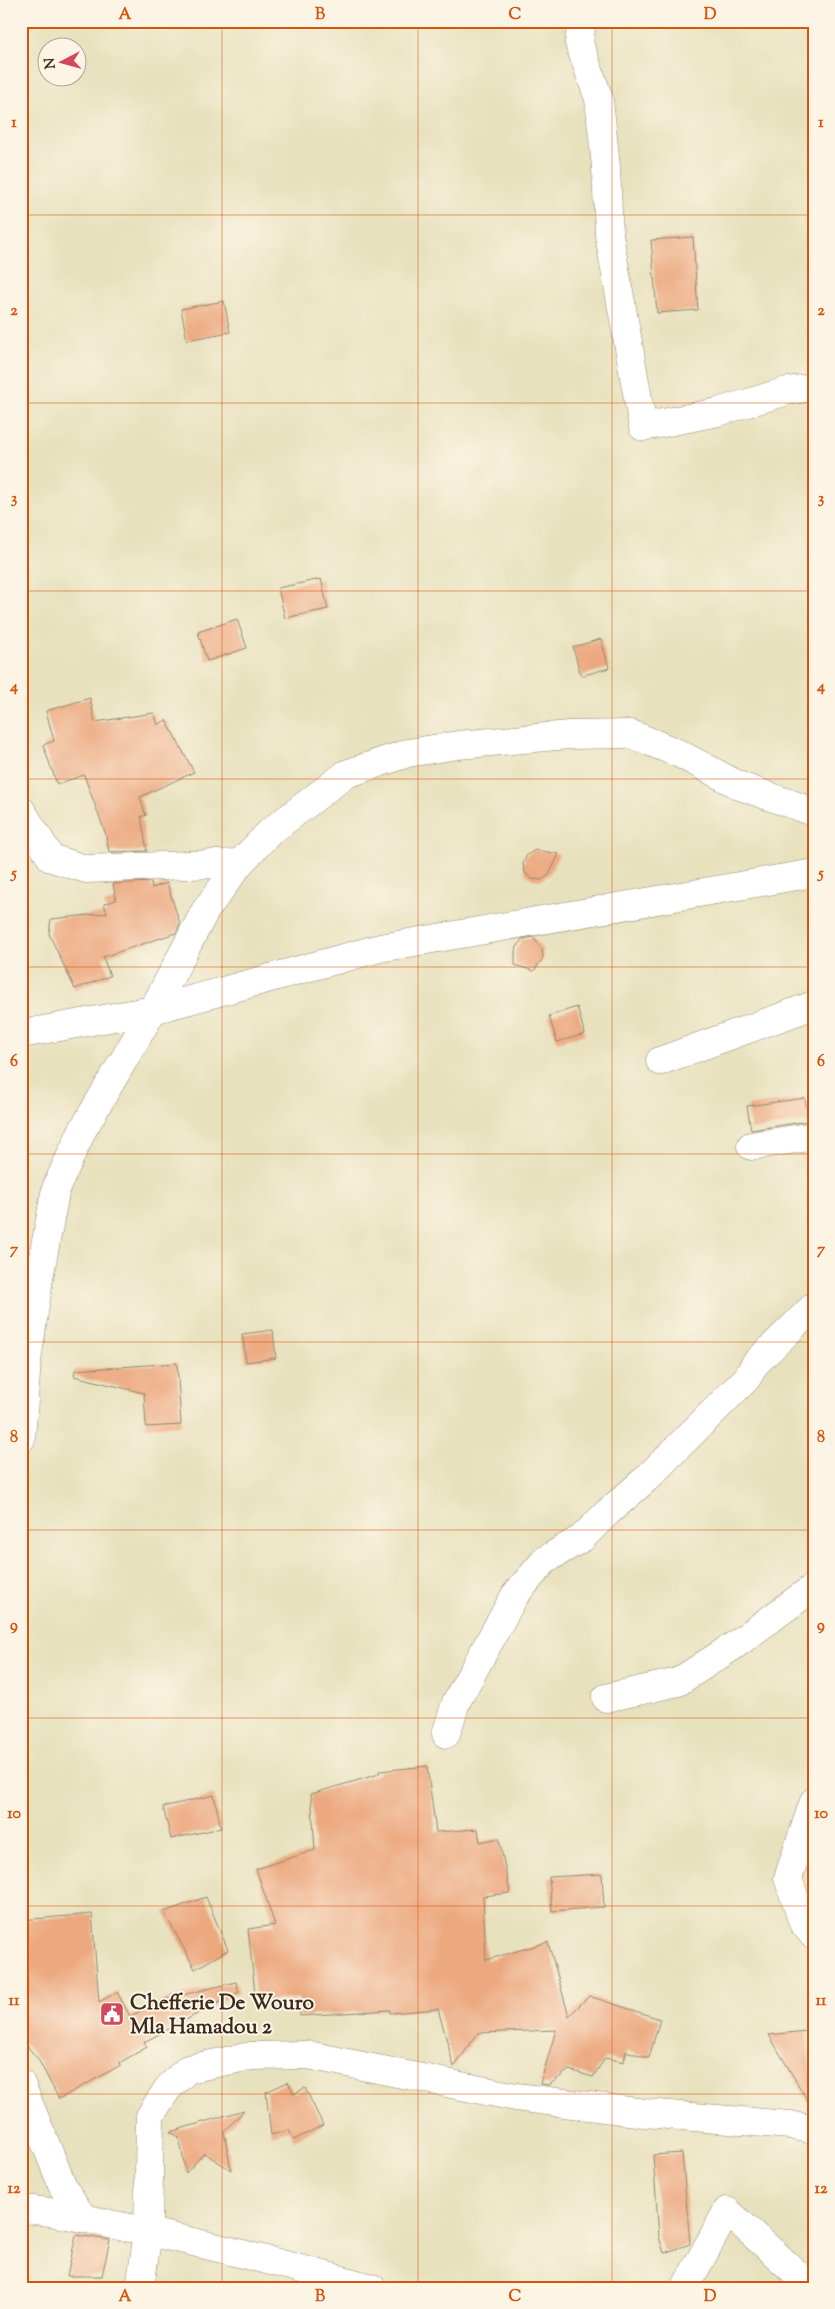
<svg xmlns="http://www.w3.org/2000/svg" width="835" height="2309" font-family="'Sorts Mill Goudy',serif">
<rect width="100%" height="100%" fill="#fcf5e5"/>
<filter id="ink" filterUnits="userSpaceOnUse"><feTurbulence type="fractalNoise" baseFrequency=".02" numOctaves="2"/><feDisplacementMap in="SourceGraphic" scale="10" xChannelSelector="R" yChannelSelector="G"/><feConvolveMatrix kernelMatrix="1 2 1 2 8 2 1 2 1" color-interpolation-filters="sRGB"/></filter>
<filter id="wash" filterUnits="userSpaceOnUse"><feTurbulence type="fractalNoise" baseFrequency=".0096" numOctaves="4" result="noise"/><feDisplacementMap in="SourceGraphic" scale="20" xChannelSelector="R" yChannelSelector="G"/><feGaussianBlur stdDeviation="1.12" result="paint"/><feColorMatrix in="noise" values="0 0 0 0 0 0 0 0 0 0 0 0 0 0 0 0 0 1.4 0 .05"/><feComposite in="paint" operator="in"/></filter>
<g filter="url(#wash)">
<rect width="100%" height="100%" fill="#e8e1be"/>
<g id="blocks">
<g fill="#eca980">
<polygon points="693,237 698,310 657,313 651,240"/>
<polygon points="224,301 230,332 187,340 181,309"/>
<polygon points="321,579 328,609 285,618 278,588"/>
<polygon points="237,619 247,648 207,661 198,632"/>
<polygon points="601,639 609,668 581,676 573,647"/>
<polygon points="90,698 95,722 154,713 158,725 166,720 194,772 140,797 146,816 141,816 147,851 109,852 106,835 84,775 57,784 43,745 54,741 46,711"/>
<polygon points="535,850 559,854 549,875 541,880 532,879 525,873 523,864 527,855"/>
<polygon points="151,882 152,888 167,883 180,924 176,933 103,957 110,976 75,989 49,934 51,919 107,913 104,904 116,900 113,884"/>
<polygon points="533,937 542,949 543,958 534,971 515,965 515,951 522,939"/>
<polygon points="577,1007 585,1034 557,1042 549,1016"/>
<polygon points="805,1098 808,1121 751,1130 747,1106"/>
<polygon points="273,1330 276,1358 246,1362 242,1334"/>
<polygon points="177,1363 181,1425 146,1427 144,1393 74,1376 75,1370"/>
<polygon points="427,1766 436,1832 478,1829 480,1842 499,1838 510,1893 483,1896 486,1960 548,1942 569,2016 589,1996 660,2019 649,2058 626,2051 624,2062 605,2058 593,2077 569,2070 549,2085 540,2084 556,2030 478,2033 454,2067 438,2009 390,2013 390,2010 300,2016 299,1998 256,2002 248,1929 275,1925 256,1869 315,1850 311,1794 379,1774 379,1771"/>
<polygon points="214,1795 221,1828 171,1839 163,1807"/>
<polygon points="602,1874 604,1907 552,1911 549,1877"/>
<polygon points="206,1897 228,1950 195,1969 164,1912"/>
<polygon points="92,1914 99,2002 117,1992 130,2016 166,1999 236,1982 239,1992 144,2042 147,2047 119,2063 121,2065 59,2099 38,2059 21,2039 21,1920"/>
<polygon points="806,2031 814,2102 814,2112 769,2035"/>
<polygon points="288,2082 294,2094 305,2088 323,2125 294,2140 289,2130 271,2135 266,2092"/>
<polygon points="244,2110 224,2132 231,2170 204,2153 186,2173 179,2137 170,2132"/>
<polygon points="682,2153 690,2244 664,2253 659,2237 653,2155"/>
<polygon points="76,2235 110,2240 102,2276 67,2276"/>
</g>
</g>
</g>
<g filter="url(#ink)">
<use href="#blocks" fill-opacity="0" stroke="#92866e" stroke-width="1"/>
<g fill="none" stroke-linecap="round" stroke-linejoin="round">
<defs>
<g id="minor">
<polyline points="582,21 579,43 599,99 606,167 609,235 643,427 718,412 787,391 814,387"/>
<polyline points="21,810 51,858 86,869 240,863"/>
<polyline points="21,1034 153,1010 380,948 814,873"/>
<polyline points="660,1061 814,1005"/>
<polyline points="751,1146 814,1136"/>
<polyline points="21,1439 27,1361 39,1278 56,1188 82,1131 153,1010 205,911 240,863 270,832 346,774 408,753 458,745 569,735 631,734 680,754 740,786 814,812"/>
<polyline points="606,1698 678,1682 735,1645 814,1587"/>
<polyline points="446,1734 456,1702 515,1595 545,1560 582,1538 608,1512 646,1479 747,1378 755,1364 814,1306"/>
<polyline points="814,1801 788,1878 803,1923 814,1936"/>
<polyline points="21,2084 64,2189 83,2218"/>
<path d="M21,2209C58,2211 94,2221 130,2228C211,2245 292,2266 372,2288"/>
<polyline points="140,2288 148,2232 150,2116 168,2088 188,2069 251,2056 308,2055 516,2097 645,2113 790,2125 814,2130"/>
<polyline points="685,2288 727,2211 813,2288"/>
</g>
</defs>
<use href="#minor" stroke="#92866e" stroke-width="29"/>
<use href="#minor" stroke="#fff" stroke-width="28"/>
</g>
</g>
<path fill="none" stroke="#d7540e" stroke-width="1" stroke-opacity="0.55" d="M222,21V2288M418,21V2288M612,21V2288M21,215H814M21,403H814M21,591H814M21,779H814M21,967H814M21,1154H814M21,1342H814M21,1530H814M21,1718H814M21,1906H814M21,2094H814"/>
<defs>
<symbol id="civic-square" viewBox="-11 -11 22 22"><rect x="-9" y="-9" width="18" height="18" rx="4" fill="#d1495b" stroke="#fcf5e5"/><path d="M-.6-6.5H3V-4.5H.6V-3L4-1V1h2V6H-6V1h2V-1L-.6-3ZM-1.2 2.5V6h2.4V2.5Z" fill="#fff"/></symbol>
</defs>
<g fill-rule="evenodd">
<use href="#civic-square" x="98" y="2000" width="28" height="28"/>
</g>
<g text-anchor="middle" stroke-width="4" stroke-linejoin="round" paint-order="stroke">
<g font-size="21" font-weight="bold" fill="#3b2a1e" stroke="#fcf5e5" text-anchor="start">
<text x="130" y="2009">Chefferie De Wouro<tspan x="130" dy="24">Mla Hamadou 2</tspan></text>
</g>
</g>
<rect width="835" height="2309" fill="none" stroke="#fcf5e5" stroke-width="55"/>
<g transform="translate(62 62) rotate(264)"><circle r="24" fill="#fcf5e5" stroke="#afa495"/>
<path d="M0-4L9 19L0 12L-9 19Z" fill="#d1495b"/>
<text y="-8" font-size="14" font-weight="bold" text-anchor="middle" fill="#3b2a1e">N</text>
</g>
<rect x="28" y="28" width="780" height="2254" fill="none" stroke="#d7540e" stroke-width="2"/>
<g font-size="16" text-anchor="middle" font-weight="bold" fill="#d7540e">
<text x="125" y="19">A</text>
<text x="320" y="19">B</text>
<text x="515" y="19">C</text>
<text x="710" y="19">D</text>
<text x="14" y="127">1</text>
<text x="821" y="127">1</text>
<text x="14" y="315">2</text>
<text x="821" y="315">2</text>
<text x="14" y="503">3</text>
<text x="821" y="503">3</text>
<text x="14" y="691">4</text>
<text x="821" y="691">4</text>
<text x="14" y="878">5</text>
<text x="821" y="878">5</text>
<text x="14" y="1066">6</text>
<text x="821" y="1066">6</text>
<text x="14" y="1254">7</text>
<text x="821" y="1254">7</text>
<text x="14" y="1442">8</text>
<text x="821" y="1442">8</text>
<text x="14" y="1630">9</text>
<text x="821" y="1630">9</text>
<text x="14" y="1818">10</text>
<text x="821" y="1818">10</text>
<text x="14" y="2005">11</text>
<text x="821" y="2005">11</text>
<text x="14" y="2193">12</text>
<text x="821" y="2193">12</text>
<text x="125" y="2301">A</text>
<text x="320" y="2301">B</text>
<text x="515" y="2301">C</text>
<text x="710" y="2301">D</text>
</g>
</svg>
